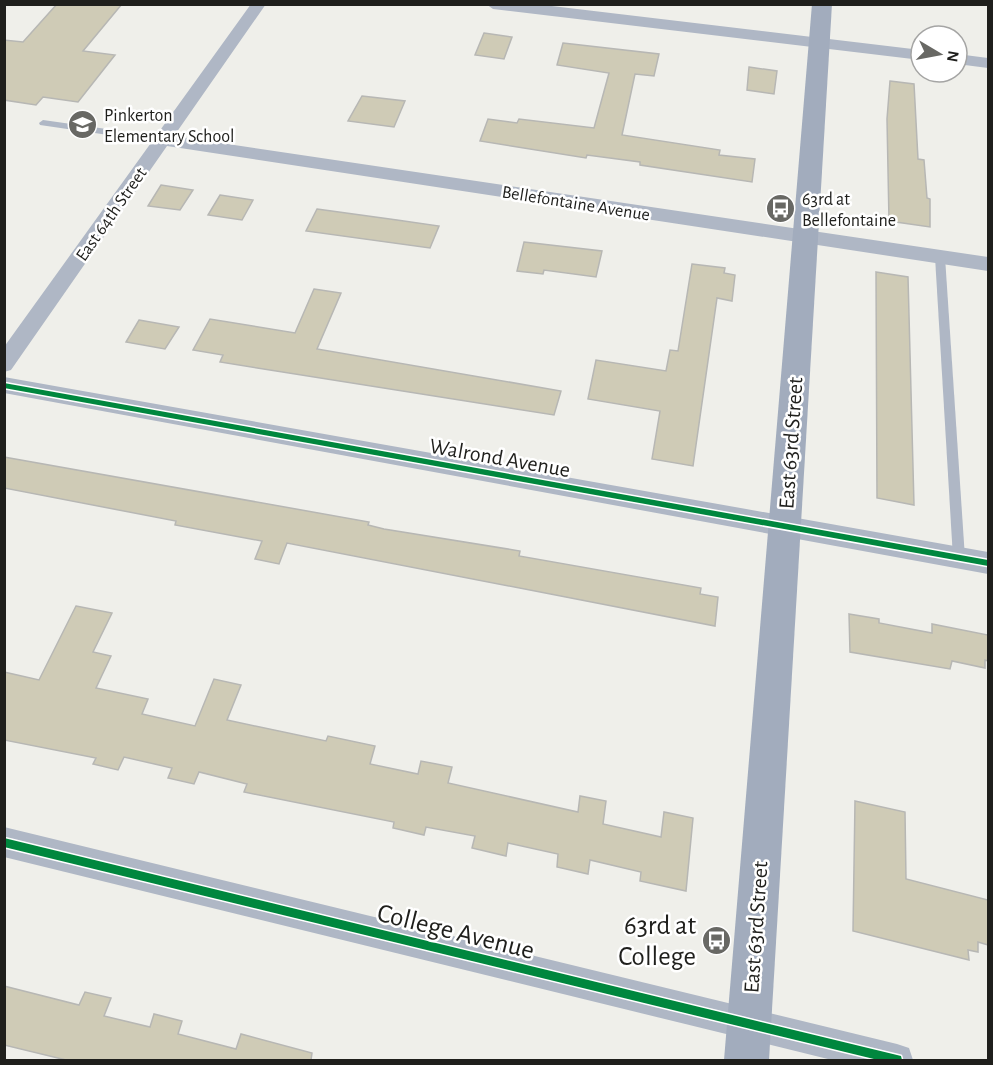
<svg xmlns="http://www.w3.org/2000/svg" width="993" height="1065" font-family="'Alegreya Sans',sans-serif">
<rect width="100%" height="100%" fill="#efefea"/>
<g fill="#cfcbb6" stroke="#b7b7b4" stroke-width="1.5">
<polygon points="57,4 122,4 83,51 115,55 78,102 43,97 36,105 4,100 4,40 23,42"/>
<polygon points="484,33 512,37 504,59 475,55"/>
<polygon points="563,43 659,54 654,76 635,74 622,135 720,150 719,155 755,159 752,182 640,165 640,162 587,155 586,158 480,141 488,119 517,123 519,119 594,128 609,73 557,65"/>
<polygon points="749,67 777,71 774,94 747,90"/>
<polygon points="890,81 914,84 918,159 924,160 927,198 930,199 930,227 889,221 887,119"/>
<polygon points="362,96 405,101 394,127 348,121"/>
<polygon points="161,185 193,190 180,210 148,206"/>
<polygon points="220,195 253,200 242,220 208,215"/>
<polygon points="317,209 397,220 439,226 430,248 306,231"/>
<polygon points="524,242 602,251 596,277 544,270 543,274 517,271"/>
<polygon points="692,264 725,268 724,273 735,275 732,301 717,298 693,466 652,459 660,411 588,399 596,360 666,371 670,350 678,351"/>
<polygon points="876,272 908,277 914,505 877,498"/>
<polygon points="314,289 341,293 317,349 561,391 554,415 220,362 223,355 193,350 210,319 295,333"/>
<polygon points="139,320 179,327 165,349 126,342"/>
<polygon points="4,457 369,522 368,525 384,529 520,551 519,556 701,588 700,594 718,597 715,626 287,543 279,564 255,559 262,541 175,525 176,521 4,488"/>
<polygon points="76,606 112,613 93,652 111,656 96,688 148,699 142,714 195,726 214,679 241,685 227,720 326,741 328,736 375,746 370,764 418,774 421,761 452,767 448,783 578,812 580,796 606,801 603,824 661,837 664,812 693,818 686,891 640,881 641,872 590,860 588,874 557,867 558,854 508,843 506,856 472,848 475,836 426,827 424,835 393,828 394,822 244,792 247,784 199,772 194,784 168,778 172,768 124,757 118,770 93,764 96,758 4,740 4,672 39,680"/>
<polygon points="849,614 879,619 879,623 932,633 932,624 988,635 988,661 985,660 985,668 952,661 950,669 850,652"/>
<polygon points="855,801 905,812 906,879 988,900 988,945 978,942 978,952 968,950 969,960 853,931"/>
<polygon points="4,986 79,1005 85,992 111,998 104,1016 150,1027 154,1014 182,1021 178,1034 236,1049 241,1034 312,1053 311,1060 66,1060 4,1045"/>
</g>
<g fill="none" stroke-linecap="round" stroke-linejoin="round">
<g fill="#afb7c5" fill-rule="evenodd">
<polygon points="43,120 163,137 167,140 163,143 40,125 39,123"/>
<polygon points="940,254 945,257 965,558 963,562 959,563 955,562 953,558 935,257"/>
</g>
<g fill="#afb7c5" fill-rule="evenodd">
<polygon points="251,4 266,4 174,136 988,257 988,271 167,146 11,370 4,372 4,347"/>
<polygon points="486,4 535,4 921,50 921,60 493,9"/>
<polygon points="957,54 988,58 988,68 957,64"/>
<polygon points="4,377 988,552 988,574 4,393"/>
<polygon points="4,827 897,1044 909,1048 913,1060 832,1060 4,857"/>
</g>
<polygon fill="#a2acbd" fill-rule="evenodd" points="812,4 832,4 769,1060 724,1060"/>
<defs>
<g id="cycleway">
<polygon points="4,383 988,560 988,566 4,388"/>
<polygon points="4,838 897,1055 901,1056 902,1060 878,1060 4,847"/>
</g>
</defs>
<use href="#cycleway" stroke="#fff" stroke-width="3"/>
<use href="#cycleway" fill="#00873e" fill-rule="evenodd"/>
</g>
<defs>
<symbol id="school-disc" viewBox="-11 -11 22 22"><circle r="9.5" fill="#686864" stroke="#fff"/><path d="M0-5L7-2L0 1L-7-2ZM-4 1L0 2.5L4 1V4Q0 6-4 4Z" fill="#fff"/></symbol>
<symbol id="bus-disc" viewBox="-11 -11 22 22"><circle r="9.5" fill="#686864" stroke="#fff"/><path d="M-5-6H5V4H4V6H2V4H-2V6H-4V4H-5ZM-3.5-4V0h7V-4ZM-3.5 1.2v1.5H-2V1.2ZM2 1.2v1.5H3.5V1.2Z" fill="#fff"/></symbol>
</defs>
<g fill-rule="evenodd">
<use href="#school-disc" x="66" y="108" width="33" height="33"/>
<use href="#bus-disc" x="764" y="192" width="33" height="33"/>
<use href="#bus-disc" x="700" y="924" width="33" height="33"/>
</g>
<g text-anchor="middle" stroke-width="5" stroke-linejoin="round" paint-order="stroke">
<g font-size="18" fill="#1f1f1c" stroke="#fff" text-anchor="start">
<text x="104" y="121">Pinkerton<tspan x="104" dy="21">Elementary School</tspan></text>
<text x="802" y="205">63rd at<tspan x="802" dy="21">Bellefontaine</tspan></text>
</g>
<g font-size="18" fill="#1f1f1c" stroke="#fff">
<text transform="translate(576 203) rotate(9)" y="6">Bellefontaine Avenue</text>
<text transform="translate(111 214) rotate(-55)" y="6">East 64th Street</text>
</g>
<g font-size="22" fill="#1f1f1c" stroke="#fff">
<text transform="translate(790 443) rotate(-86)" y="8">East 63rd Street</text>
<text transform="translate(500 457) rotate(10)" y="8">Walrond Avenue</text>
<text transform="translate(755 927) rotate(-86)" y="8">East 63rd Street</text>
</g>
<g font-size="27" fill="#1f1f1c" stroke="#fff" text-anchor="end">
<text x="696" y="934">63rd at<tspan x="696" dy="31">College</tspan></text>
</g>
<g font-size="27" fill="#1f1f1c" stroke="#fff">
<text transform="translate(456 931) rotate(14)" y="9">College Avenue</text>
</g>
</g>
<rect width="993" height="1065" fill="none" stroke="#1f1f1c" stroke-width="12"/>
<g transform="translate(939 54) rotate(100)"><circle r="28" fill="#ffffff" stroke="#a5a5a4" stroke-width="1.5"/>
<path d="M0-4.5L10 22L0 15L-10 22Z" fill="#686864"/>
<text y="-9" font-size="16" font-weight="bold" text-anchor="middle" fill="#1f1f1c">N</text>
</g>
</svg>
